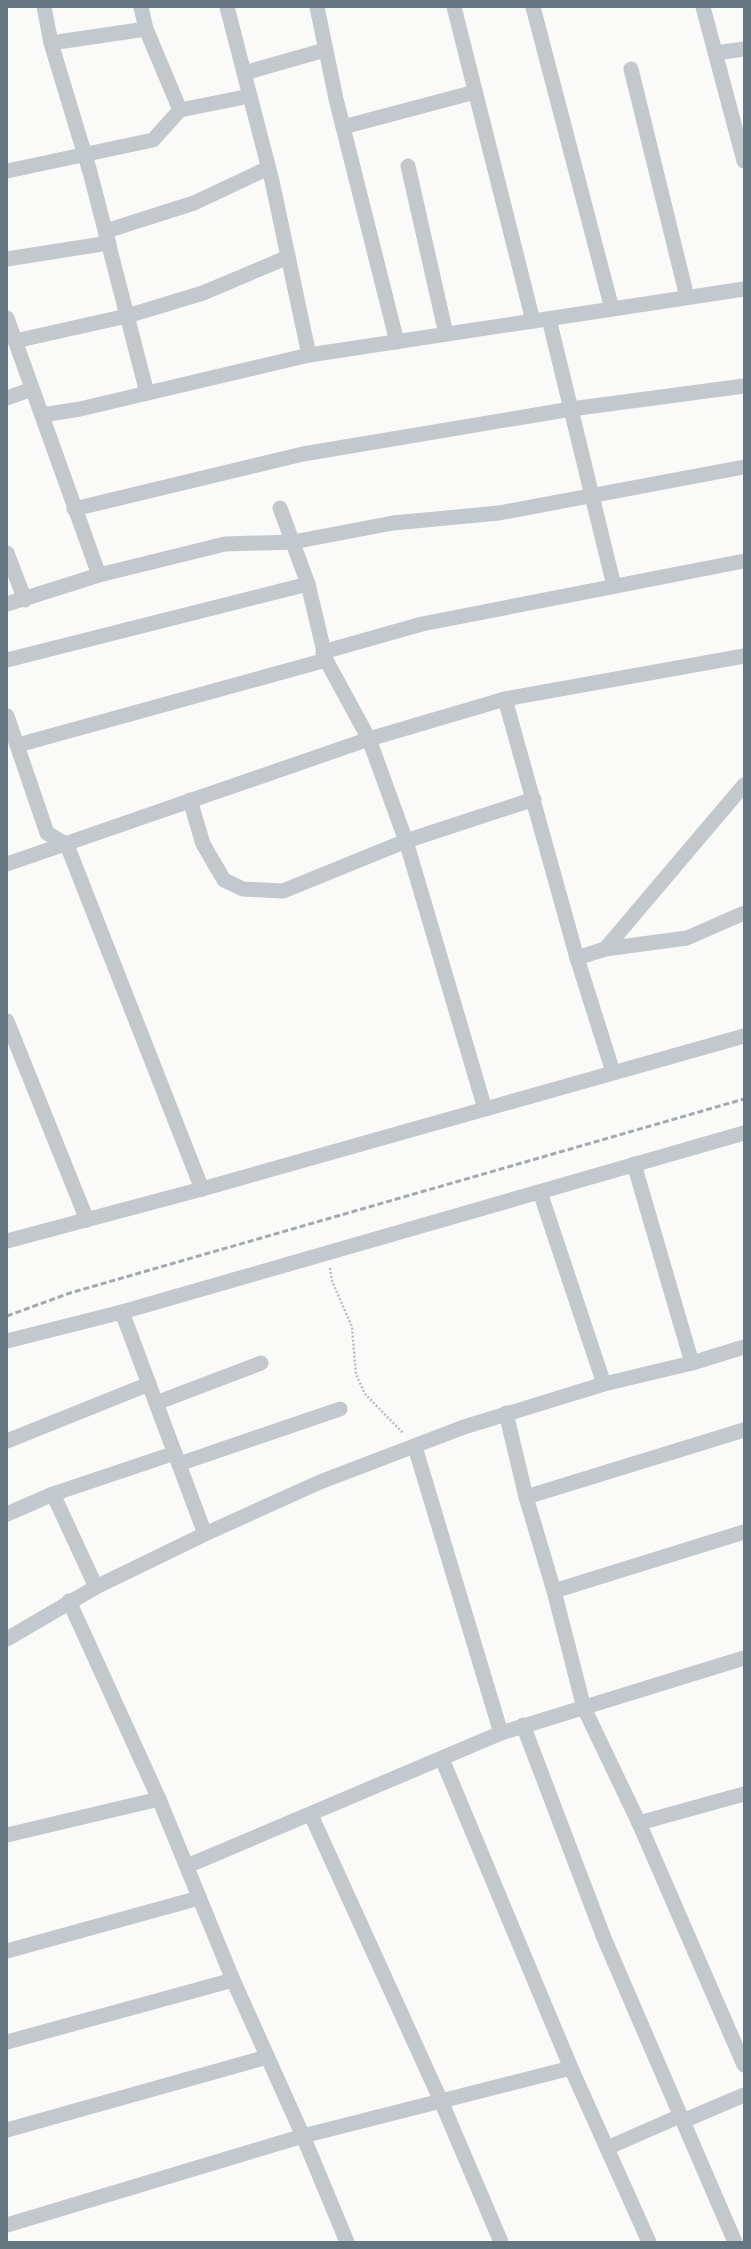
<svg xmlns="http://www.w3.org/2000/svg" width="751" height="2249" font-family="Inter,sans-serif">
<rect width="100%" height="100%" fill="#fafaf8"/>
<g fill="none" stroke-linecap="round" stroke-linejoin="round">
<polyline stroke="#bbbfc2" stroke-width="2.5" stroke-dasharray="2 2" stroke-linecap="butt" points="330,1268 332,1281 352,1327 356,1374 365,1394 403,1433"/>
<g stroke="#c3c8cc" stroke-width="15">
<polyline points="44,7 51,43 90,172 147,393"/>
<polyline points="141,7 146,29 180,110"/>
<polyline points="227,7 272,181 309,355"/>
<polyline points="317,7 336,99 397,342"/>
<polyline points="454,7 533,321"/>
<polyline points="533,7 612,309"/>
<polyline points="703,7 744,161"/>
<polyline points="51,43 146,29"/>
<polyline points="716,53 744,49"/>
<polyline points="631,69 687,297"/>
<polyline points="244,73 325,50"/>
<polyline points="343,127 475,92"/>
<polyline points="408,166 446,334"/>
<polyline points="7,171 153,140 180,110 250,96"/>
<polyline points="106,231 194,203 268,168"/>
<polyline points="7,259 109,243"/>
<polyline points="7,318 99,575"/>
<polyline points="549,319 614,586"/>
<polyline points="15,341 127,316 203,293 288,257"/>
<polyline points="7,398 32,389"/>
<polyline points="42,415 80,409 309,355 744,289"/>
<polyline points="280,508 308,584 326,660 369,739 406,841 485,1109"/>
<polyline points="74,509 303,454 571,409 744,386"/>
<polyline points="7,553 25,600"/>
<polyline points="7,604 99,575 225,544 293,542 393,523 499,513 744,467"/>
<polyline points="323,652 422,624 744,561"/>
<polyline points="7,660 308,584"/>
<polyline points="505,699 577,958 613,1072"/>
<polyline points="7,716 47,833 67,845 202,1189"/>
<polyline points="18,745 326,660"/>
<polyline points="190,800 203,844 224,880 243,889 283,891 406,841 534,799"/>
<polyline points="7,864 369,739 505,699 744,656"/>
<polyline points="605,949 687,938 744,913"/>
<polyline points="577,958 605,949 744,785"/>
<polyline points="7,1021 87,1220"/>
<polyline points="634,1164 692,1363"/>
<polyline points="540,1192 604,1384"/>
<polyline points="7,1241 202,1189 744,1036"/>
<polyline points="122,1312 205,1534"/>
<polyline points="7,1341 122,1312 744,1133"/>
<polyline points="156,1403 261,1363"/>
<polyline points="506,1413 526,1497 554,1591 584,1708 639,1823 744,2065"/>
<polyline points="7,1441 149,1384"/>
<polyline points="415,1447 501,1733"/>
<polyline points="179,1464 340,1409"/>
<polyline points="53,1494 96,1587"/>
<polyline points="526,1497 744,1430"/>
<polyline points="7,1514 53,1494 175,1453"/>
<polyline points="554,1591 744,1532"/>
<polyline points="69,1601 159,1799 233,1980 303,2136 347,2242"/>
<polyline points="7,1639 96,1587 205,1534 320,1482 464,1427 604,1384 692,1363 744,1347"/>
<polyline points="523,1725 604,1938 735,2242"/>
<polyline points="442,1759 571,2068 649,2242"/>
<polyline points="311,1815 441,2101 501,2242"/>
<polyline points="639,1823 744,1794"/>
<polyline points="7,1835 159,1799"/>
<polyline points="187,1866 501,1733 744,1658"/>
<polyline points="7,1951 199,1898"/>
<polyline points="7,2042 233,1980"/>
<polyline points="683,2121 744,2095"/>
<polyline points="7,2130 267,2057"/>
<polyline points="607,2148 680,2116"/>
<polyline points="7,2225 303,2136 571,2068"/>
</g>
<polyline stroke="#a2aab0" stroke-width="3" stroke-dasharray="6 3" stroke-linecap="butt" points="7,1316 70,1293 744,1099"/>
</g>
<rect width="751" height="2249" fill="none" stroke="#657683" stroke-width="16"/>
</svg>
